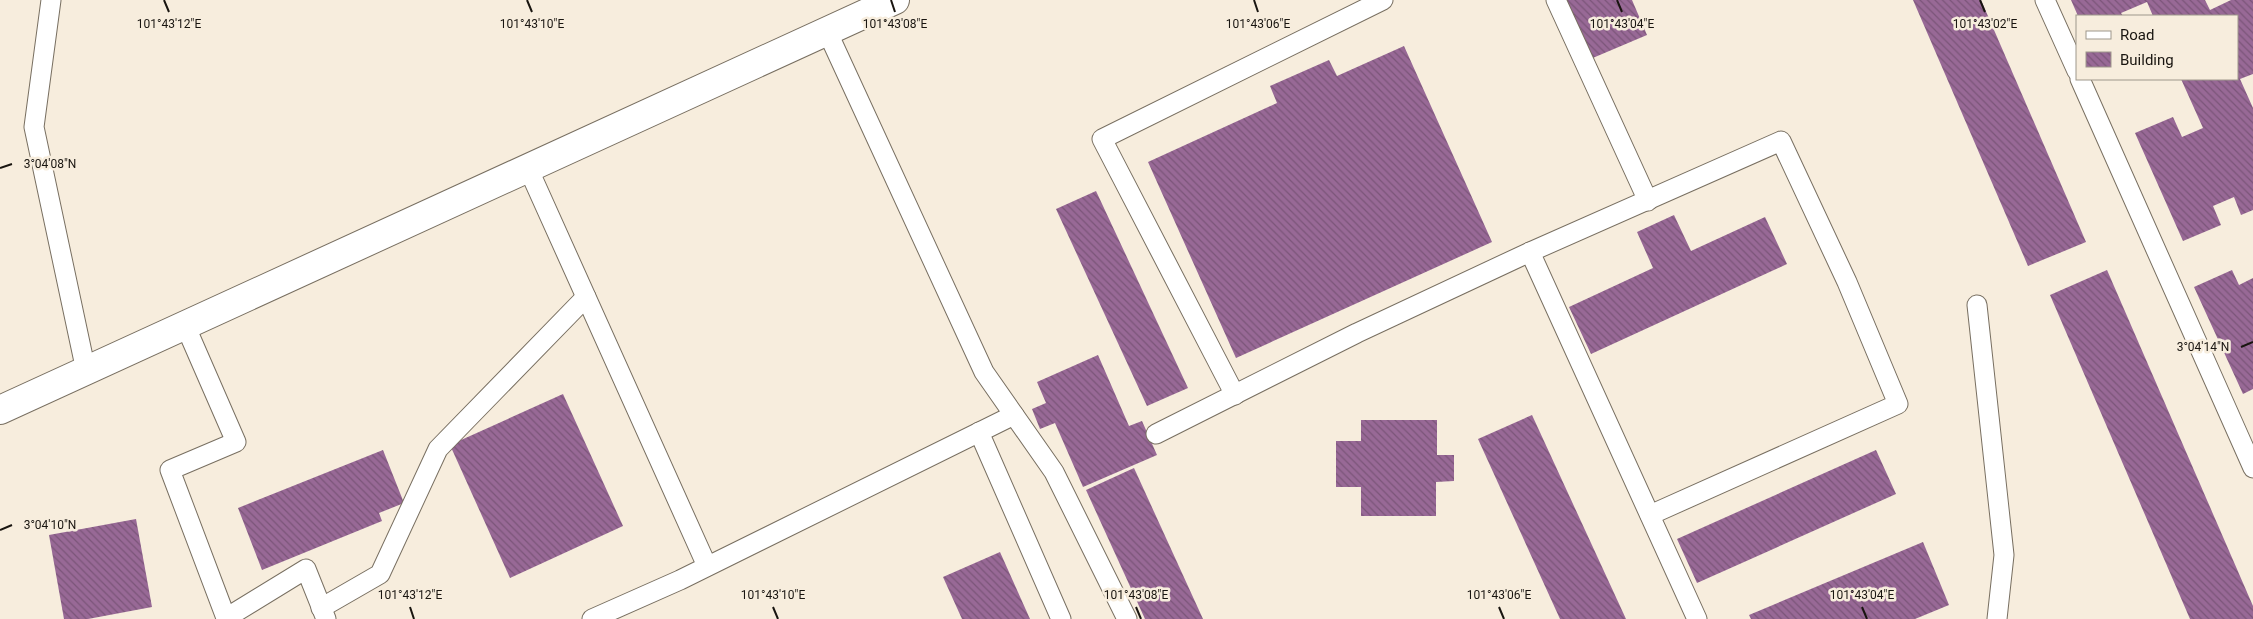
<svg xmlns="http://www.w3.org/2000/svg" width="2253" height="619" font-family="Roboto,sans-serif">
<defs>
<pattern id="building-back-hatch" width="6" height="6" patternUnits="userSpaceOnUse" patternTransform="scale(1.25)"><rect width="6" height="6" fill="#986996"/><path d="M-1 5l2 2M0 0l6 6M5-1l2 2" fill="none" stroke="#7b5579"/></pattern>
</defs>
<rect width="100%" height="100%" fill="#f7eddd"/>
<g fill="url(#building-back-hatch)">
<polygon points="1562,0 1632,0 1647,35 1588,60"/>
<polygon points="1913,0 1981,0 2086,242 2028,266"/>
<polygon points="2071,0 2205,0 2210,10 2231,0 2253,0 2253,74 2240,79 2253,108 2253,210 2241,215 2234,197 2213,206 2221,225 2183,241 2135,133 2173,117 2182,137 2203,128 2181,79 2237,79 2237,16 2153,16 2147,2 2121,13 2123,16 2078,16"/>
<polygon points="1404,46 1492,242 1236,358 1148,162 1277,103 1270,86 1329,60 1337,76"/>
<polygon points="1096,191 1188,388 1147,406 1056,209"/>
<polygon points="1674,215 1691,251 1765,217 1787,264 1591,354 1569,307 1653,268 1637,232"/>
<polygon points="2107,270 2253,606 2253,619 2190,619 2050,295"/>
<polygon points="2232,270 2239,285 2253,278 2253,389 2243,394 2194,287"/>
<polygon points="1098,355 1129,426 1142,421 1157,455 1083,487 1055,423 1040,429 1032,409 1046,403 1037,382"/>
<polygon points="563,394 623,526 510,578 450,445"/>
<polygon points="1532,415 1626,619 1560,619 1478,439"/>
<polygon points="1361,420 1437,420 1437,455 1454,455 1454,481 1436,482 1436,516 1361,516 1361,487 1336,487 1336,441 1361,441"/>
<polygon points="383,450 404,503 379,513 382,521 262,570 238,508"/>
<polygon points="1876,450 1896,494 1697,583 1677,539"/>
<polygon points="1134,468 1203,619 1145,619 1086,490"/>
<polygon points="136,519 152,607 88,619 64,619 49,535"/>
<polygon points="1923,542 1949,605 1915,619 1751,619 1749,615"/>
<polygon points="1000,552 1030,619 962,619 943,577"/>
</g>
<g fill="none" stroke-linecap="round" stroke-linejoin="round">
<defs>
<g id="lane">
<polyline points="51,0 34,127 86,371"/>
<polyline points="1556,0 1648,201"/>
<polyline points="2045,0 2077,71"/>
<polyline points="827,31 984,372 1054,472 1127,619"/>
<polyline points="2080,79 2253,468"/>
<polyline points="528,168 707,566"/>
<polyline points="1530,252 1697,619"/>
<polyline points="1977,305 2004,555 1997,619"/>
<polyline points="185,325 236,442 170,470 226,618 306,569 326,619"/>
<polyline points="1235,395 1102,139 1383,0"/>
<polyline points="979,432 1061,619"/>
<polyline points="1156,434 1357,333 1530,252 1781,141 1847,282 1898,404 1650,515"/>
<polyline points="321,608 380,574 438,449 586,297"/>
<polyline points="592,619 680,580 1014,415"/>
</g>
<polyline id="street" points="0,410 895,0"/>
</defs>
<use href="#lane" stroke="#786f61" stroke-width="21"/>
<use href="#street" stroke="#786f61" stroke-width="30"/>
<use href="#lane" stroke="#fff" stroke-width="19"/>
<use href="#street" stroke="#fff" stroke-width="28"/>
</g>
<path fill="none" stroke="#191510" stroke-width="2" d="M164,0L169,12M527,0L532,12M891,0L895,12M1254,0L1258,12M1617,0L1622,12M1980,0L1985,12M0,168L12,164M2241,347L2253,342M0,530L12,525M410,607L414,619M773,607L778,619M1136,607L1141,619M1499,607L1504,619M1862,607L1867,619"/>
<g font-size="12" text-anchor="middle" fill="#191510" stroke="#f7eddd" stroke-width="5" stroke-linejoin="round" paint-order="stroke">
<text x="169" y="28">101°43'12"E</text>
<text x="532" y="28">101°43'10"E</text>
<text x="895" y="28">101°43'08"E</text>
<text x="1258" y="28">101°43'06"E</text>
<text x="1622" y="28">101°43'04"E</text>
<text x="1985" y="28">101°43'02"E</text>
<text x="50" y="168">3°04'08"N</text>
<text x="2203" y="351">3°04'14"N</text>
<text x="50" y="529">3°04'10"N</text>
<text x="410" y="599">101°43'12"E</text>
<text x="773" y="599">101°43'10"E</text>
<text x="1136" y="599">101°43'08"E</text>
<text x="1499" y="599">101°43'06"E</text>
<text x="1862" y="599">101°43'04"E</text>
</g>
<rect x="2076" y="15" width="162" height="65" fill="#f7eddd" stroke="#9e978b"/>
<rect x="2086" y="31" width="25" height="8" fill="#ffffff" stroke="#9e978b"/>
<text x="2120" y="40" font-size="15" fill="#191510">Road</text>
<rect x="2086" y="52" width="25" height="15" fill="url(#building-back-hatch)" stroke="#9e978b"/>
<text x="2120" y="65" font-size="15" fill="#191510">Building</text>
</svg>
